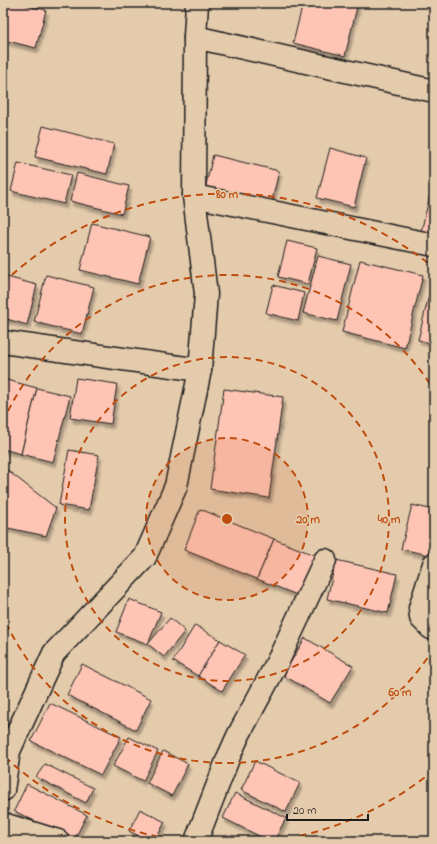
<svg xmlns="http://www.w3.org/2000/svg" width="437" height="844" font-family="'Indie Flower',sans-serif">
<defs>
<filter id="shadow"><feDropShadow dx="2.5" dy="4.5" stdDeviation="1" flood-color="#0004"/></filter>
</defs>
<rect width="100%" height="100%" fill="#e4cbac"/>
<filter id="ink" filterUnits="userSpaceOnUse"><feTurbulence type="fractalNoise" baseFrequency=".025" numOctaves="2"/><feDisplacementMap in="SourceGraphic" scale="8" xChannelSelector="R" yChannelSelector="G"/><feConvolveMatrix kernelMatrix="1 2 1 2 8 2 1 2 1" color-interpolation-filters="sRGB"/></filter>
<g filter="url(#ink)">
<g fill="#fec5b4" stroke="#1c1c1c" filter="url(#shadow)">
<polygon points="3,3 17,3 46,10 36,48 3,40"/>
<polygon points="303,3 358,3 345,56 293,43"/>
<polygon points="43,126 114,144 107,174 35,157"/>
<polygon points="330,148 366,158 354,207 317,198"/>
<polygon points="213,155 279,171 271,205 205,189"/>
<polygon points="18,163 71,175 64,204 11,191"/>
<polygon points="77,173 129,186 122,214 70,201"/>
<polygon points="434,179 434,235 421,232"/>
<polygon points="92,223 150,237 138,284 80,270"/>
<polygon points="287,241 317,248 308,284 278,277"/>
<polygon points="318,256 351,264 337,321 303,313"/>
<polygon points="360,260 423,275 405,348 342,332"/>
<polygon points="46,275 94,287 82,334 34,322"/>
<polygon points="3,276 37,285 27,325 3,318"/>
<polygon points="433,279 434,279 434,344 418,340"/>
<polygon points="273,285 304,293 298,321 266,313"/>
<polygon points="76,378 117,384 111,424 70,418"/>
<polygon points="3,379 37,388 21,454 3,449"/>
<polygon points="37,388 70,396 53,462 21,454"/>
<polygon points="224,389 283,397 269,498 210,489"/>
<polygon points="69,450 99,455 89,510 59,505"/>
<polygon points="3,467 56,508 46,536 3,527"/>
<polygon points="412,505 434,510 434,535 429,555 401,549"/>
<polygon points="200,509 274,539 257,579 184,550"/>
<polygon points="274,539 319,557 302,597 257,579"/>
<polygon points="336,560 397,574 388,613 327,599"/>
<polygon points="129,599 161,612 148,644 116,632"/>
<polygon points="170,618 185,631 164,657 148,644"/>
<polygon points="195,625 220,640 198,676 173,661"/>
<polygon points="305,638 353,666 330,703 283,675"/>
<polygon points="220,640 245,655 222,691 198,676"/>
<polygon points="82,664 151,699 136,730 67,695"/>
<polygon points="50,703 121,737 101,775 31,741"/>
<polygon points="129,737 158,751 143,781 113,766"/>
<polygon points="163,751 188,764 172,796 147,783"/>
<polygon points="255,761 300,783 286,812 241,790"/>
<polygon points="45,764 93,788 86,803 36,777"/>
<polygon points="27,784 87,815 74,840 14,811"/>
<polygon points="235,793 286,818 274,841 269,841 223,818"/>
<polygon points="140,809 165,822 155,841 149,841 129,831"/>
<polygon points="254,836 263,841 252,841"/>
</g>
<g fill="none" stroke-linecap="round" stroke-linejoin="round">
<defs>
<g id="minor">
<polyline points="195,37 434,91"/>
<polyline points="194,196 434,245"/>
<polyline points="3,342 200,370"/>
<polyline points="434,564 420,608 421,618 431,628 434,629"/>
<polyline points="3,790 9,751 54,653 145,557 176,486 200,370 206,294 194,196 195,37 197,3"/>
<polyline points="3,824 58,841"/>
<polyline points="196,841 229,756 238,736 277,663 325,560"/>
</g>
</defs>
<use href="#minor" stroke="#1c1c1c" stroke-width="25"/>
<use href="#minor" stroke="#e4cbac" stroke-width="22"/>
</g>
</g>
<circle cx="227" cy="519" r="81" fill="#bf4d0f" fill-opacity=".12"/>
<g fill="none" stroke="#bf4d0f" stroke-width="2" stroke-dasharray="7 5">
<circle cx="227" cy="519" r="81"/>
<circle cx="227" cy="519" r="162"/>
<path d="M434 648A244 244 0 0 1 3 616M3 422A244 244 0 0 1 434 390"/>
<path d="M434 770A325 325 0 0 1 272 841M182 841A325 325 0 0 1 3 755M3 283A325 325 0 0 1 434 268"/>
</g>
<circle cx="227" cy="519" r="6" fill="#bf4d0f" stroke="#e4cbac" stroke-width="2"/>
<g font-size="12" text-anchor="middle" font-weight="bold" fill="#bf4d0f" stroke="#e4cbac" stroke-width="3.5" stroke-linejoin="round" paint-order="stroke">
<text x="227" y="198">80 m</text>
<text x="308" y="523">20 m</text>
<text x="389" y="523">40 m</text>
<text x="400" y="696">60 m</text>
</g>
<rect width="437" height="844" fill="none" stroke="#e4cbac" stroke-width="16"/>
<rect x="8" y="8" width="421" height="828" fill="none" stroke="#1c1c1c" stroke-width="1.5" filter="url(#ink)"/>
<path d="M287 814v6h81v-6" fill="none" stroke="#1c1c1c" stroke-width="2"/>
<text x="293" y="814" font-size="12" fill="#1c1c1c" stroke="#e4cbac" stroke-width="3" paint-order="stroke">20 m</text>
</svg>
